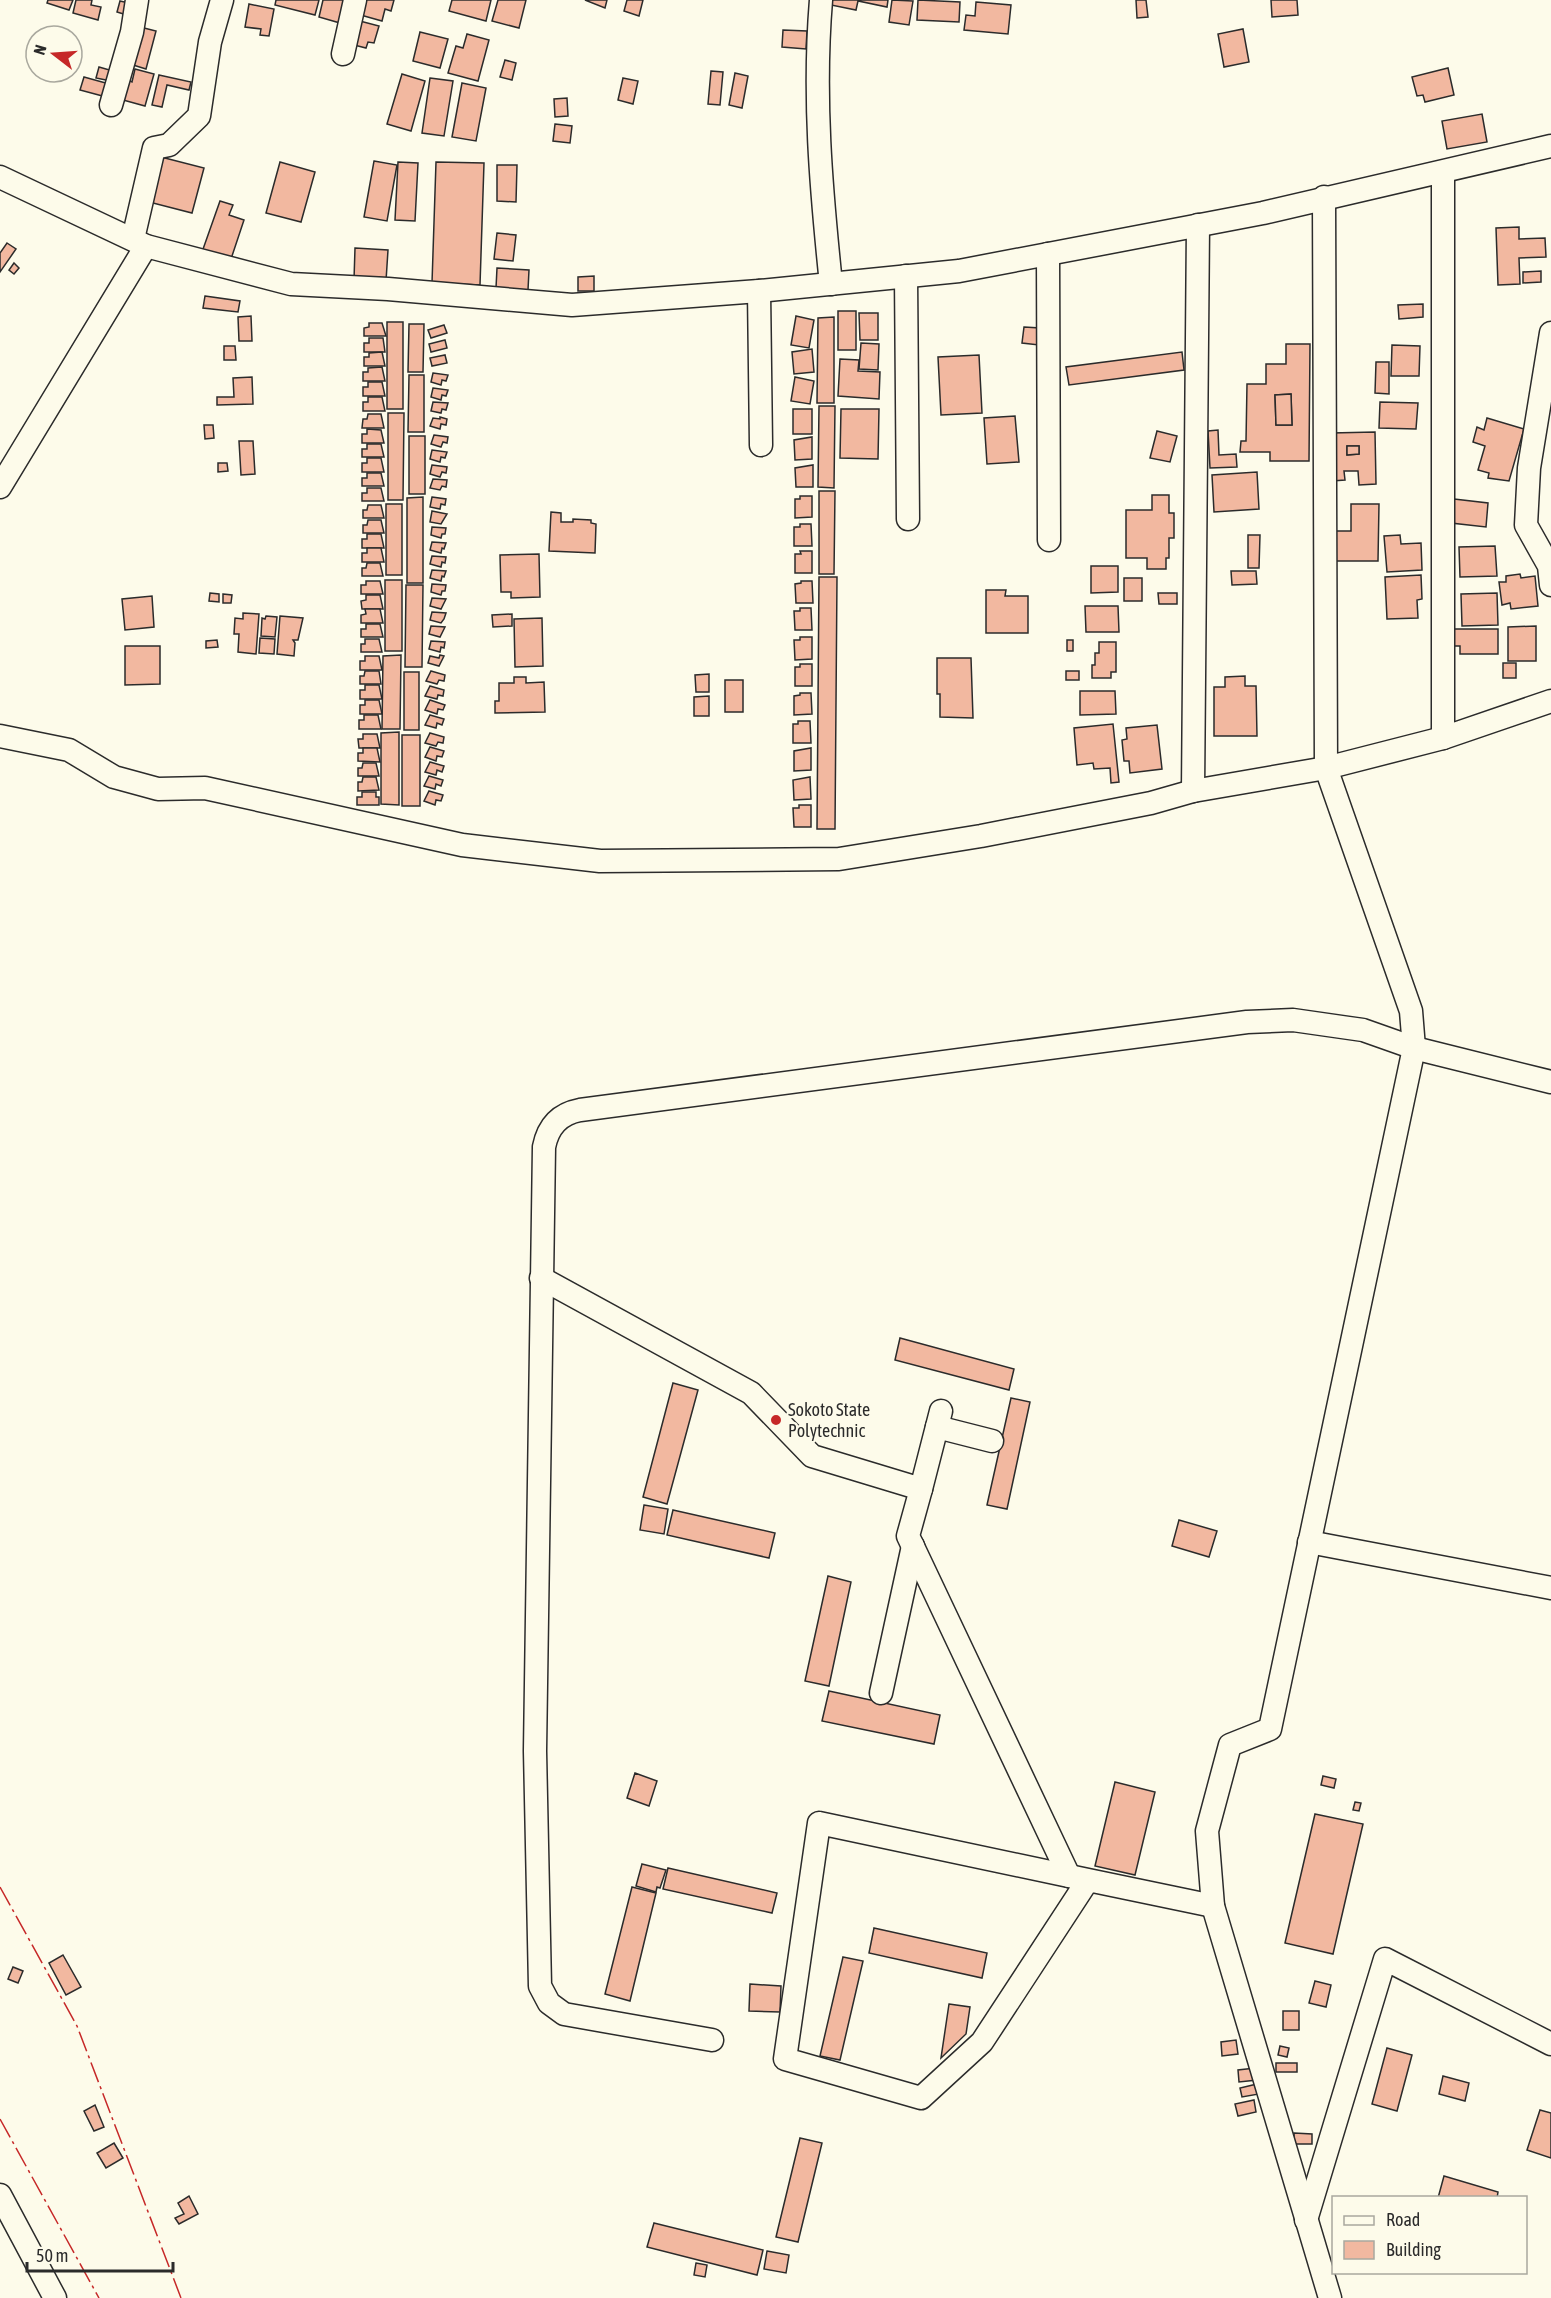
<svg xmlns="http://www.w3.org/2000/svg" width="1551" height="2298" font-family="'Asap Condensed',sans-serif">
<rect width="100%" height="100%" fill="#fdfbea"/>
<g fill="#f2b8a0" stroke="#2b2b2b" stroke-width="1.5" fill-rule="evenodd">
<polygon points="48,0 73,0 69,10 47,3"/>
<polygon points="76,0 92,0 91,5 101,7 98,20 73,13"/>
<polygon points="276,0 319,0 315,15 275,5"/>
<polygon points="323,0 347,0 340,23 319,17"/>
<polygon points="361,0 394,0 391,11 385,9 382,21 357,14"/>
<polygon points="452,0 491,0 486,21 449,11"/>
<polygon points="498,0 526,0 519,28 492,21"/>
<polygon points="585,0 607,0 605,8"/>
<polygon points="627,0 643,0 639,16 624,11"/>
<polygon points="832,0 888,0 887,7 858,1 856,10 831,5"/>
<polygon points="892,0 913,1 909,25 889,22"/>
<polygon points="918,0 960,2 959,22 917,20"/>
<polygon points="1136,0 1146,0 1148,17 1137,18"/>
<polygon points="1271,0 1297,0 1298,15 1272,17"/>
<polygon points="120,1 133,4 130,16 117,12"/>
<polygon points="976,2 1011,5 1008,34 964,30 966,15 975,16"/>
<polygon points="249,4 274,9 269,36 260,35 261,29 245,27"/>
<polygon points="356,20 379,26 374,43 368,42 366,48 354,45"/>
<polygon points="144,28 156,31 146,69 133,65"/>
<polygon points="1243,29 1249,62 1224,67 1218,34"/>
<polygon points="783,30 807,31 806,49 782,47"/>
<polygon points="420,32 448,39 440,68 413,61"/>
<polygon points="467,34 489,40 478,81 448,73 456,46 463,48"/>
<polygon points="505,60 516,63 512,80 500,77"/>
<polygon points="99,67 113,71 111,81 96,78"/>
<polygon points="1448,68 1454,95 1425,102 1423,95 1417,96 1412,77"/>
<polygon points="135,69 154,74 145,106 123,100 128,80 132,82"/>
<polygon points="711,71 723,72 720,105 708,104"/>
<polygon points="735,73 748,76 742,108 729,105"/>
<polygon points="402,74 425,81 411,131 387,124"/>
<polygon points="159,75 191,82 189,90 167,85 162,107 152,105"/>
<polygon points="84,77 113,85 110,98 80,90"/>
<polygon points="430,78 453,81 444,136 422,133"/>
<polygon points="623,78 638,81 633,104 618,100"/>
<polygon points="462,83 486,88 476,141 452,137"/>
<polygon points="567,98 568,116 555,117 554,99"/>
<polygon points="1482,114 1487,142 1447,149 1442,121"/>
<polygon points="555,124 572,126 570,143 553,141"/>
<polygon points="161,157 204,168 192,213 149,202"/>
<polygon points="374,161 397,165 387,221 364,217"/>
<polygon points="280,162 315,172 301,222 266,213"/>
<polygon points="398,162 418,163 415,221 395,220"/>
<polygon points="436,162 484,163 480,285 432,283"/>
<polygon points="497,165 517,165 516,202 497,201"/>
<polygon points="220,201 233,205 229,215 244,220 230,262 202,252"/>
<polygon points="1519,227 1519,239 1545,238 1546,257 1519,258 1520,284 1498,285 1496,228"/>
<polygon points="497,233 516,235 513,261 494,259"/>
<polygon points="7,243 16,249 0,272 0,253"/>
<polygon points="355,248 388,250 386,281 354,280"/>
<polygon points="14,263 19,268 14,274 9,270"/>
<polygon points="497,268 529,270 528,290 496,288"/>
<polygon points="1541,271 1541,282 1523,283 1523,272"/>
<polygon points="594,276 594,291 578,291 578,277"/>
<polygon points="205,296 240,301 238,312 203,308"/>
<polygon points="1423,304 1423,317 1399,319 1398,305"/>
<rect x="838" y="311" width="18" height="39"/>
<polygon points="859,313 878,313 878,340 860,340"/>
<polygon points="251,316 252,341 239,341 238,317"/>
<polygon points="796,316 814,320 809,348 791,345"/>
<polygon points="834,317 834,403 817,403 818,318"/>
<rect x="387" y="322" width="16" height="87"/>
<polygon points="369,323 382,323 386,336 364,336 364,328 369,327"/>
<polygon points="409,324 424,324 423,372 408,372"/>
<polygon points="444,325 447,333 431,338 428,330"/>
<polygon points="1024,327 1040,328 1039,345 1022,343"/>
<polygon points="369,338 383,338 385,352 364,352 364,343 369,343"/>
<polygon points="445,340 447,348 431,352 429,344"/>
<polygon points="861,343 879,344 878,370 859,369"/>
<path d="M1286,344H1310L1309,461H1270V452H1240L1241,441H1246L1247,384H1266V364H1286ZM1291,394L1292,425H1276L1275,395Z"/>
<polygon points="1392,345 1420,346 1419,376 1391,376"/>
<polygon points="224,346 235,346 236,360 224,360"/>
<polygon points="812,349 814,372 794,374 792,352"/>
<polygon points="382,352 385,366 364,366 364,357 369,357 369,353"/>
<polygon points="1182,352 1184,370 1069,385 1066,367"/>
<polygon points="445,355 447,363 432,366 430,358"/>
<polygon points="979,355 982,413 941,415 938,357"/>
<polygon points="840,359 859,360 858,371 880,372 879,399 838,396"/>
<polygon points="1376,362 1389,362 1389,394 1375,393"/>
<polygon points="382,367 385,381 363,381 363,372 368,372 368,368"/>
<polygon points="433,373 448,375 446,381 442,380 441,385 431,382"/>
<polygon points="409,375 424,375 424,432 408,432"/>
<polygon points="252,377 253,404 217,405 217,397 234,397 233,378"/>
<polygon points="795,377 814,381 810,404 791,401"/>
<polygon points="368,382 382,382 385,396 363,396 363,387 368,387"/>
<polygon points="433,388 448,390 446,396 442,395 441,400 431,397"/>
<polygon points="1291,394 1292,425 1276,425 1275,395"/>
<polygon points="368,397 382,397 385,411 363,411 363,402 368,402"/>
<polygon points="433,402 448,403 446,410 442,409 441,413 431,411"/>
<polygon points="1380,402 1418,403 1416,429 1379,428"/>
<polygon points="819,406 835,406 834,488 818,487"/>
<rect x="793" y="409" width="19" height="25"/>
<polygon points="841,409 879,409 878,459 840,458"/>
<polygon points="388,413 404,413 403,500 388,500"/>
<polygon points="368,414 381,414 384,428 362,428 363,419 367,419"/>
<polygon points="1015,416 1019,462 987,464 984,418"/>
<polygon points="440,417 447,419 446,425 441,424 440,429 430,426 433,418 440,419"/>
<polygon points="1487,418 1524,429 1509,481 1488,478 1489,473 1478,470 1485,446 1473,442 1477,427 1484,430"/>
<polygon points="204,425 213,425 214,438 205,439"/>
<polygon points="367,429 381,430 384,443 362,443 362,434 367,434"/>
<polygon points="1218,430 1219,455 1236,454 1237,467 1210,468 1208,431"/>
<polygon points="1157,431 1177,436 1170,462 1150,458"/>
<path d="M1375,432L1376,484L1359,485L1358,471H1344L1345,480L1332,481L1331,433ZM1347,446H1359V454L1347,455Z"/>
<polygon points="434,435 448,437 447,443 443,442 441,447 431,444"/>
<rect x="409" y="436" width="16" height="58"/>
<polygon points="812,437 812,459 795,460 794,440"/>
<polygon points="239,441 253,441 255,474 241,475"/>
<polygon points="367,444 381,444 384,457 362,457 362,449 367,449"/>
<polygon points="1347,446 1359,446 1359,454 1347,455"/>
<polygon points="432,450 447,452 445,458 441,457 440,462 430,459"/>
<polygon points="367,458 381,458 384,472 362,472 362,463 367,463"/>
<polygon points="218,463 227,463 228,471 218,472"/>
<polygon points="432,465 447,467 446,473 442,472 440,477 430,474"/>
<polygon points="813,465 813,487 796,487 795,468"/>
<polygon points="1257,472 1259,509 1214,512 1212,475"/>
<polygon points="367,473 381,473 384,486 362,486 362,478 367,478"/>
<polygon points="433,479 447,480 446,487 442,486 440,490 430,488"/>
<polygon points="367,488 381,488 384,501 362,501 362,493 367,493"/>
<polygon points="819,491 835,491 834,574 819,574"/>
<polygon points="1152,495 1169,495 1169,513 1174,513 1174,538 1169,538 1169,558 1166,558 1166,569 1147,569 1147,558 1126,558 1126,510 1152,510"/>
<polygon points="800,496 812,496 812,517 795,518 795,499 800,499"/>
<polygon points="423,497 423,583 407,583 407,498"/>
<polygon points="432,497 446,499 445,505 441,504 440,509 430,507"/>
<polygon points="1454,499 1488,503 1486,527 1451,523"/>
<rect x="386" y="504" width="16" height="71"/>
<polygon points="1351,504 1379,504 1378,561 1335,561 1335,531 1351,531"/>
<polygon points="368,505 381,505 384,518 363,518 363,510 367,510"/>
<polygon points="432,511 447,514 441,524 430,522"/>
<polygon points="551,512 561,513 561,522 573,522 573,519 591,520 591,523 596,524 595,553 549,551"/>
<polygon points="368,520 381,520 384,533 363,533 363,525 367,525"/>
<polygon points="800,524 811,524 812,546 794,546 794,527 800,527"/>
<polygon points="432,527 446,528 445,534 442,534 441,538 431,535"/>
<polygon points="367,534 381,534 384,548 362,548 362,539 367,539"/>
<polygon points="1248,535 1260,535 1259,568 1248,568"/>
<polygon points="1400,535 1401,544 1421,543 1422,570 1387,572 1384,536"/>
<polygon points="432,542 446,543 444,549 442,548 441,553 430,550"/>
<polygon points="1495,546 1497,576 1460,577 1459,547"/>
<polygon points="367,548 381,548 384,562 362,562 362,553 367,553"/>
<polygon points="800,551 812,551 812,573 795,573 795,554 801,554"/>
<polygon points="539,554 540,597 511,598 511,592 501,592 500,555"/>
<polygon points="432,556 446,557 445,563 442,562 441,567 430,564"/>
<polygon points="367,563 380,563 383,576 362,576 362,568 366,568"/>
<polygon points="1091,566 1118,566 1118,592 1091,593"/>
<polygon points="432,570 446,571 444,577 442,576 441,581 430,578"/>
<polygon points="1231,571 1256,571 1257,584 1232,585"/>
<polygon points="1520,574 1521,578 1535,576 1538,606 1511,609 1510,603 1502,605 1499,582 1506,582 1506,576"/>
<polygon points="1421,575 1422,599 1417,600 1418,618 1387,619 1385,577"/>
<polygon points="819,577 837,577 835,829 817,829"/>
<rect x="1124" y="578" width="18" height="23"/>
<rect x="385" y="580" width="17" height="71"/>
<polygon points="366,581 380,581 383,594 361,594 361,585 366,585"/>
<polygon points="801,581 812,581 813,603 796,603 795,584 801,583"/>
<polygon points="432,584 446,585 445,591 442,591 441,595 431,592"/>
<polygon points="406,585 423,585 422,667 405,667"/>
<polygon points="986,590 1006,590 1005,596 1028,596 1028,633 986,633"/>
<polygon points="210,593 219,594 219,602 209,601"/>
<polygon points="1158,593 1177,593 1177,604 1159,604"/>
<polygon points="1497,593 1498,625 1462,626 1461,594"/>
<polygon points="223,594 232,595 231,603 223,603"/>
<polygon points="366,595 380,595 383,609 362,609 361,601 366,600"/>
<polygon points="152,596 154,627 125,630 122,599"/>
<polygon points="432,598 446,599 441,609 430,606"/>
<polygon points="1085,606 1118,606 1119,632 1086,632"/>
<polygon points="800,608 811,608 812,630 795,630 794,611 800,611"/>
<polygon points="365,609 380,609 383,623 361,623 361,615 366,614"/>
<polygon points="432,612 446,613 444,619 441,623 430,620"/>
<polygon points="243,613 259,614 256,654 238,652 239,634 234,634 235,618 243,619"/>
<polygon points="512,614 512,626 493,627 492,615"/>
<polygon points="266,616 277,617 275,637 261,636 262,618 265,619"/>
<polygon points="280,616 303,618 298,640 293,640 295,643 294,656 277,654"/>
<polygon points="542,618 543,666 515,667 514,619"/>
<polygon points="366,624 380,624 383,637 361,637 361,629 366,629"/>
<polygon points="431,626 445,627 440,637 429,634"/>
<polygon points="1536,626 1536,661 1508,661 1508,627"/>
<polygon points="1452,629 1498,629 1498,654 1460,654 1460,646 1452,646"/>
<polygon points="800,637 812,637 812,659 795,660 794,640 800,640"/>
<polygon points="260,638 275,639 274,654 259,653"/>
<polygon points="365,639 379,639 382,652 361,652 361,644 365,644"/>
<polygon points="217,640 218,647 206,648 206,641"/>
<rect x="1067" y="640" width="6" height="11"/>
<polygon points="431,641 445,642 444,648 441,647 440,652 429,649"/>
<polygon points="1099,642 1116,642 1116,672 1111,672 1111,678 1092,678 1092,665 1095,665 1095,653 1099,653"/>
<polygon points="125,646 160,646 160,684 125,685"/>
<polygon points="401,655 400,729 382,729 383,656"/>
<polygon points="440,655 444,656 439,666 428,663 430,656 439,658"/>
<polygon points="365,656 379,656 382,670 360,670 360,661 365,661"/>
<polygon points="937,658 971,658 973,718 940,717 940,694 937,694"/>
<rect x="1503" y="663" width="13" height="15"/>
<polygon points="800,664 812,664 812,686 795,686 795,667 800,667"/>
<polygon points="365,671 379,671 381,684 360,684 360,676 364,676"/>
<polygon points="431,671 445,675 444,681 439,680 437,684 426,681"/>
<rect x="1066" y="671" width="13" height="9"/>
<rect x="404" y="672" width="15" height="58"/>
<polygon points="709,674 709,692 696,692 695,675"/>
<polygon points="1245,676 1245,686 1256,686 1257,736 1214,736 1214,687 1225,687 1225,677"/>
<polygon points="514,677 526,677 526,683 544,682 545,712 495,713 495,701 499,701 499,683 514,683"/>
<rect x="725" y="680" width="18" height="32"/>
<polygon points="365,685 379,685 382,699 360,699 360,690 365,690"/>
<polygon points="430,686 444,690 443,696 438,695 437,699 425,696"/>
<polygon points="1080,691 1115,691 1116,714 1080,715"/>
<polygon points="800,693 811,693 812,714 794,715 794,696 800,695"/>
<polygon points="709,696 709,716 694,716 694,697"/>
<polygon points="365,700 379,700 382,714 360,714 360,705 365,705"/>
<polygon points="430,700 445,705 443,710 438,709 437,714 425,710"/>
<polygon points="364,715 378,715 381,729 359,729 359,720 364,720"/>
<polygon points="430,715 444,719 442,725 437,723 436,728 425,725"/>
<polygon points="798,721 810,721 811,743 793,743 793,724 798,724"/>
<polygon points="1113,724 1119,782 1111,783 1110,768 1094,769 1093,763 1077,765 1074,728"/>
<polygon points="1157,725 1162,769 1130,773 1129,761 1124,761 1122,740 1127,739 1126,728"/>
<polygon points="399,732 399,805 381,804 381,733"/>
<polygon points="430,733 444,737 443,743 438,742 436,746 425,743"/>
<polygon points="363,734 377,734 380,748 359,748 358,739 363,739"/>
<rect x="402" y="735" width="18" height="71"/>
<polygon points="430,747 444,751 442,757 437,756 436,761 425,757"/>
<polygon points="363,748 377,748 380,762 358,761 358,753 363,753"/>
<polygon points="811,748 811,770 794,771 794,751"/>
<polygon points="430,762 444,766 442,772 437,770 436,775 425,772"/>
<polygon points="363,763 376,763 379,776 358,776 358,768 362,768"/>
<polygon points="429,776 443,780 441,786 436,784 435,789 424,786"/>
<polygon points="363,777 376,777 379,790 358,791 358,782 362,782"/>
<polygon points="810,777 811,799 794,800 793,780"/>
<polygon points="429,791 443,795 441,801 436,800 435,805 424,801"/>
<polygon points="362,792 376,792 376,797 379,797 379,805 357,805 357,797 362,797"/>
<polygon points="799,805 811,805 811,827 794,827 793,808 799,808"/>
<polygon points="900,1338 1014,1369 1009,1390 895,1360"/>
<polygon points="673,1383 698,1390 667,1504 643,1497"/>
<polygon points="1011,1398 1030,1402 1007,1509 987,1505"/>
<polygon points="644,1505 668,1509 664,1534 640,1530"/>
<polygon points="673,1510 775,1533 769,1558 667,1535"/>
<polygon points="1179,1520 1217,1531 1209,1557 1172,1546"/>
<polygon points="828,1576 851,1582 829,1686 805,1681"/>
<polygon points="829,1691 940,1715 934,1744 822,1721"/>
<polygon points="635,1773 657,1781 649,1806 627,1798"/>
<polygon points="1323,1776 1336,1779 1334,1788 1321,1785"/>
<polygon points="1115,1782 1155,1792 1135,1875 1095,1866"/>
<polygon points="1355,1802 1361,1803 1359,1811 1353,1810"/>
<polygon points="1315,1814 1363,1824 1333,1954 1285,1943"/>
<polygon points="642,1864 666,1870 660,1888 657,1887 656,1892 636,1886"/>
<polygon points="668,1868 777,1893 772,1913 663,1889"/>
<polygon points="632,1887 656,1893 630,2001 605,1994"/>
<polygon points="874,1928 987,1953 982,1978 869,1953"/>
<polygon points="63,1955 81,1987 66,1995 49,1963"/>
<polygon points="843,1957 863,1961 840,2060 820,2056"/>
<polygon points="13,1967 23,1971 18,1983 8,1979"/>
<polygon points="1315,1981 1331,1985 1326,2007 1309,2003"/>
<polygon points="750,1984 781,1986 780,2012 749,2011"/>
<polygon points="949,2004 970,2007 966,2034 941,2058"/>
<rect x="1283" y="2011" width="16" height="19"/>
<polygon points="1236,2040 1238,2054 1222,2056 1221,2042"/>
<polygon points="1280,2046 1289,2048 1287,2057 1278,2055"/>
<polygon points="1387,2048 1412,2055 1397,2111 1372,2104"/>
<rect x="1276" y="2063" width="21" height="9"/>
<polygon points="1255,2068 1257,2080 1239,2082 1238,2070"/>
<polygon points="1443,2076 1469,2083 1465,2101 1439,2094"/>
<polygon points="1257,2084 1259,2094 1242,2097 1240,2088"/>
<polygon points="1254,2100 1256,2112 1238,2116 1235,2104"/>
<polygon points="95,2105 104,2127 94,2131 84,2111"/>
<polygon points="1540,2110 1551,2113 1551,2158 1527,2150"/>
<polygon points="1294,2133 1312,2134 1312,2144 1294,2144"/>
<polygon points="800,2138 822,2143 798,2242 776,2237"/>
<polygon points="114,2143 123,2158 106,2168 97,2153"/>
<polygon points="1444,2176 1498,2192 1497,2198 1438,2198"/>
<polygon points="189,2196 198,2214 179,2224 175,2218 184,2214 178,2203"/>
<polygon points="654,2223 763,2250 757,2275 647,2247"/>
<polygon points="767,2251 789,2255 786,2273 764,2269"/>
<polygon points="696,2263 707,2265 705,2277 694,2275"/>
</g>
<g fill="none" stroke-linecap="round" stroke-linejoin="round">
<defs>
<g id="minor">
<path d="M821,0C813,96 821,188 831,284"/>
<polyline points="343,54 355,0"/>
<polyline points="111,105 132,32 137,0"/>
<polyline points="0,177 146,246 291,284 388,289 572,305 759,291 959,271 1263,213 1551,146"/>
<polyline points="1324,197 1326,768 1411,1011 1414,1048 1270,1729 1230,1745 1207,1831 1213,1906 1330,2298"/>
<polyline points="133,239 154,148 169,145 199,116 210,42 222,0"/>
<polyline points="1048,254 1049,540"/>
<polyline points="906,276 908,519"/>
<polyline points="759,291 761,445"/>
<polyline points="1551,333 1529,468 1526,525 1549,566 1551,585"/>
<polyline points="0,487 146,246"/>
<polyline points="0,736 69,750 114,777 158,789 205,788 462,845 600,861 839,859 981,836 1151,803 1193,791 1326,768 1443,738 1551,701"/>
<polyline points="1443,738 1443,172"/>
<polyline points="1193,791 1198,225"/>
<polyline points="541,1278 751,1393 812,1456 921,1489 908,1536 1069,1876"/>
<polyline points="937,1427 992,1441"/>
<polyline points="921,1489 941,1411"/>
<polyline points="1309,1542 1551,1588"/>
<polyline points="881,1693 913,1546"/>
<polyline points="1088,1880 982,2042 921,2098 785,2059 819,1823 1069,1876 1088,1880 1213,1906"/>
<path d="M712,2040L564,2014L549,2003L540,1986L535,1751L544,1147C548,1127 559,1114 580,1110L1247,1022L1293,1020L1363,1030L1414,1048L1551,1082"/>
<polyline points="0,2195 55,2298"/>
<polyline points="1306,2220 1385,1959 1551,2044"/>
</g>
</defs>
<use href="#minor" stroke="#2b2b2b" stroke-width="25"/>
<use href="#minor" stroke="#fdfbea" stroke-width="22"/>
<g stroke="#c62828" stroke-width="1.5" stroke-dasharray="21 4.5 3 4.5" stroke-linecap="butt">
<polyline points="0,1887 77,2026 181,2298"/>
<polyline points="0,2119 99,2298"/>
</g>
</g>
<circle fill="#c62828" stroke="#fdfbea" stroke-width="2" cx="776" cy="1420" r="6"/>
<g text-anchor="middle" stroke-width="4.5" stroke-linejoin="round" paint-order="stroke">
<g font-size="18" fill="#2b2b2b" stroke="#fdfbea" text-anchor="start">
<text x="788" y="1416">Sokoto State<tspan x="788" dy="21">Polytechnic</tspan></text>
</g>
</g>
<rect x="1332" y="2196" width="195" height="78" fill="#fdfbea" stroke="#a9a89e" stroke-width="1.5"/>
<rect x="1344" y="2216" width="30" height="9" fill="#fdfbea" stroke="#a9a89e" stroke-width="1.5"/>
<text x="1386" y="2226" font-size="18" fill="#2b2b2b">Road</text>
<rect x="1344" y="2241" width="30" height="18" fill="#f2b8a0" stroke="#a9a89e" stroke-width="1.5"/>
<text x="1386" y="2256" font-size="18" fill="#2b2b2b">Building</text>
<g transform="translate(54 54) rotate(287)"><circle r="28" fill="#fdfbea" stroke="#a9a89e" stroke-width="1.5"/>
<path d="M0-4.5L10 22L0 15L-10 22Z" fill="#c62828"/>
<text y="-9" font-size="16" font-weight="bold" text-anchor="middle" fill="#2b2b2b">N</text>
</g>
<path d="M27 2262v9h146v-9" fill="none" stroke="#2b2b2b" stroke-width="3"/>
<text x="36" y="2262" font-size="18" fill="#2b2b2b" stroke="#fdfbea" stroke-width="4.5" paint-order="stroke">50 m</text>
</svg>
